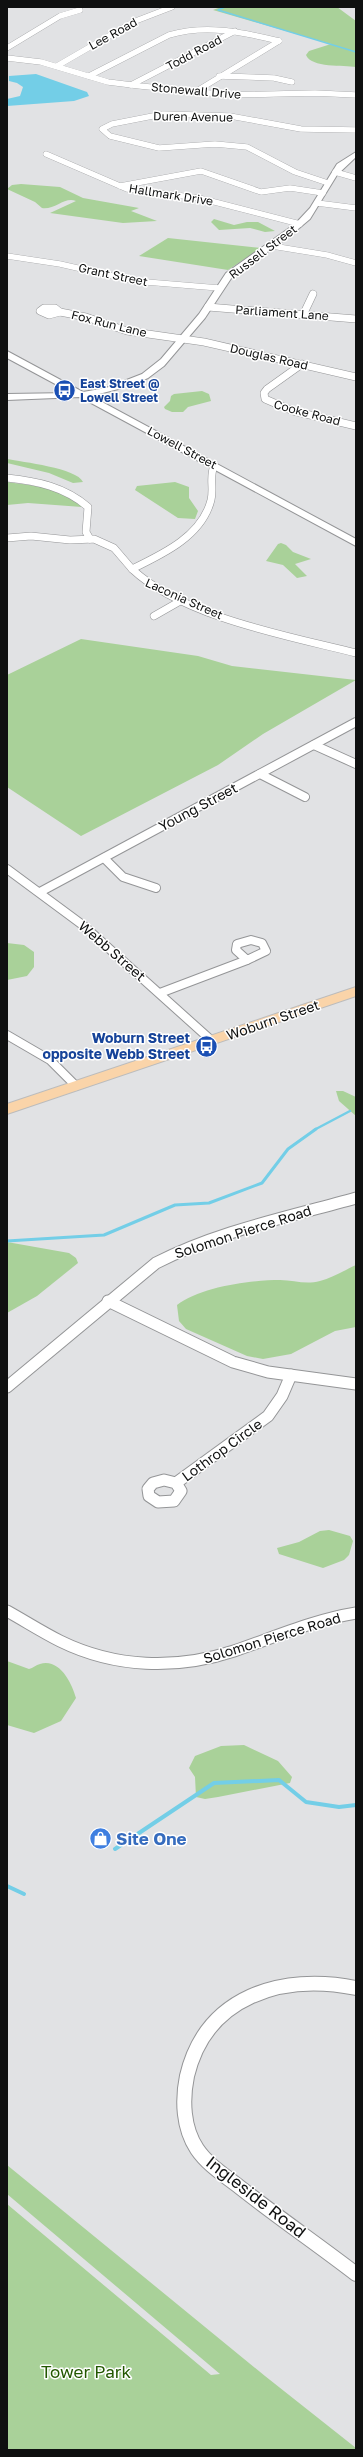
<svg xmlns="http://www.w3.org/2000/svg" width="363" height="2457" font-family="'Golos Text',sans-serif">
<rect width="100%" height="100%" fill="#e1e2e4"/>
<g fill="#a9d199">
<path d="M221,7H337L356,21V67C344,65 311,68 306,55L309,51L331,44L213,10Z"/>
<path d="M21,184L60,187L83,198L139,208L131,211L157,221L123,223L50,213L76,201C65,196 55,210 42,208L35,202L7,189L12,185Z"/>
<polygon points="214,219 234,225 247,222 258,222 275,231 265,232 250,228 219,230 211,222"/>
<polygon points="168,238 261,248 228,270 139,256"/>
<polygon points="202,391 209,394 211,401 188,407 183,412 172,412 165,409 164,407 170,401 171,396 174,394"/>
<path d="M7,459C22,462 77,468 83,482L73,483L49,473L7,463Z"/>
<path d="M7,482C28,485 69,488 82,507L28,503L7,505Z"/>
<polygon points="175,482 189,487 189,498 198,511 195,519 178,518 135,490 137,486"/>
<polygon points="281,543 286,545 293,552 311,559 295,564 307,576 297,578 283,565 266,561 278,544"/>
<polygon points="81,639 198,656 232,666 356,680 263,734 218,765 81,836 7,787 7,675"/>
<polygon points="7,943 24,945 34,952 34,967 27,976 7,980"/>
<polygon points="336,1091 343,1091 356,1097 356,1116 339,1101"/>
<polygon points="7,1242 69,1253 76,1258 78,1263 37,1296 7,1313"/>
<path d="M356,1265V1327L335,1331L291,1354L263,1359L247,1356L186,1329L179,1321L177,1305C200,1287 251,1280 280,1280C294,1280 305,1285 320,1281C332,1278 345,1270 356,1265Z"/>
<polygon points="329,1530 350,1536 353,1541 349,1555 344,1560 323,1568 279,1554 277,1548 299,1542 320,1531"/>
<path d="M7,1661L29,1669C33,1668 36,1665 40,1664C60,1658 72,1684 76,1698L61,1721L34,1733L7,1725Z"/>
<polygon points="244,1745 278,1761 292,1777 290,1783 218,1797 205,1799 196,1797 195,1777 189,1768 195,1756 221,1746"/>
<polygon points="7,2165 265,2376 356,2448 356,2450 7,2450 7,2204 211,2375 220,2374 7,2194"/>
</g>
<polygon fill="#73cee7" points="36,74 87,92 89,96 74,101 7,106 7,99 20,96 23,87 17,83 9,81 9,76"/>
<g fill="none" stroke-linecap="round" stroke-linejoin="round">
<polyline stroke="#73cee7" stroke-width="1.5" points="225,7 218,10 356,52"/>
<polyline stroke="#73cee7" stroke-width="2.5" points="314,1130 350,1111"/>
<polyline stroke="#73cee7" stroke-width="3" points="7,1241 104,1235 175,1205 209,1203 262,1183 288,1149 316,1129"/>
<g stroke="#73cee7" stroke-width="4">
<polyline points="115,1849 214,1783 279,1780 306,1802 339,1807 356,1805"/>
<polyline points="7,1886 24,1894"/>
</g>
<defs>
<g id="street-far4">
<polyline points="7,48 60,16 80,10"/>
<polyline points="7,58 41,62 108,82 140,86 229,95 315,93 356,95"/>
<polyline points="57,66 133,22 172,7"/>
<path d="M89,76L169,35C206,24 242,32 279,41"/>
<polyline points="219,76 274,78 292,82"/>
<polyline points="131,85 235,31"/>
<polyline points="195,92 279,41"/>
<polyline points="46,154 127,189 199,198 300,224"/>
<polyline points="335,172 356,178"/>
<polyline points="328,183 295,172 247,147 215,144 159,148 110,136 102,129 112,124 163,114 230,116 301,129 356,130"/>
<polyline points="120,186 201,171 261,192 290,188 323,193"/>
<polyline points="317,203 356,208"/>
<polyline points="272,246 327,255 356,263"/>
<polyline points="7,256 60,264 134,281 219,288"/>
</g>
<g id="street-far3">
<polyline points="208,307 356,319"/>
<polygon points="44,308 55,308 60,312 49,315 40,311"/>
<polyline points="60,312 86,317 127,331 204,342 356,377"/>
<polyline points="304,313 313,294"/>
<polyline points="302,364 267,389 264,393 265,399 293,411 356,426"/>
<path d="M214,466C209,477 214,488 211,500C202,536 163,554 132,569C183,617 288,636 356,653"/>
<path d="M7,478C37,481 65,487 88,507L86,532L90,539"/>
<polyline points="7,538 31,536 70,540 94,539 114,548 132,569"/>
<polyline points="154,616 182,600"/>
</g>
<g id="street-far2">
<polyline points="314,745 356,764"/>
<polyline points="260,774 305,797"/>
<polyline points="104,858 123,877 156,888"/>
<polyline points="7,869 84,926 212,1041"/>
<polyline points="40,892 356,722"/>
<polygon points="251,940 262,943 266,951 247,960 236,950 237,944"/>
<polyline points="160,993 247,960"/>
<polyline points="7,1035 50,1060 76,1086"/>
</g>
<g id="street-far1">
<polyline points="108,1301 233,1362 268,1372 356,1384"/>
<path d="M7,1387L156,1263C218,1231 289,1217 356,1198"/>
<polygon points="164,1480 176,1483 181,1491 174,1501 158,1502 149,1496 148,1489 153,1483"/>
<polyline points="176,1483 268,1416 282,1396 291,1375"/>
<path d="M7,1611C25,1621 42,1632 60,1641C115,1668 176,1670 234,1651C275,1637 313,1620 356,1613"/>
</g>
<path id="street" d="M356,1988C282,1973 206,1996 187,2076C182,2100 183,2128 197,2149C207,2164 224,2175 237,2185C276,2216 317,2244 356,2274"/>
<polygon id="secondary" points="356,152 356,157 337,175 310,219 291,235 232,277 205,318 164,366 148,378 130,386 91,396 356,539 356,546 80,397 7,400 7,394 72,393 7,358 7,351 83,392 106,388 142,374 161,359 199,314 226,273 295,224 310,208 337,164"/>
<polygon id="primary" points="356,987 356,996 7,1114 7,1104"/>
</defs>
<use href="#street-far4" stroke="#949597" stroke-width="6"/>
<use href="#street-far3" stroke="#949597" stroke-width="8"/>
<use href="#street-far2" stroke="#949597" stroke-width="10"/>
<use href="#street-far1" stroke="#949597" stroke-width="13"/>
<use href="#street" stroke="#949597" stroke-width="16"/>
<use href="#secondary" stroke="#949597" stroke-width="2"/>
<use href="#primary" stroke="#bcbcbc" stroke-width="2"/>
<use href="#street-far4" stroke="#fff" stroke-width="5.5"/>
<use href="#street-far3" stroke="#fff" stroke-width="7"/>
<use href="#street-far2" stroke="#fff" stroke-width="8"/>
<use href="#street-far1" stroke="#fff" stroke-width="11"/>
<use href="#street" stroke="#fff" stroke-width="14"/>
<use href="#secondary" fill="#fff" fill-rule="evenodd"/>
<use href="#primary" fill="#fad4a9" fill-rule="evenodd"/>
</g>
<defs>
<symbol id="bus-disc" viewBox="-11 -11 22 22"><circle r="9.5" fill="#1a4fb4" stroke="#fff"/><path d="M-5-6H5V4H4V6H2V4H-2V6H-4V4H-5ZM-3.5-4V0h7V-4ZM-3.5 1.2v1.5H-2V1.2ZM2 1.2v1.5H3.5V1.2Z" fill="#fff"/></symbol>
<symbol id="shop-disc" viewBox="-11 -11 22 22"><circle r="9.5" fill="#3f7fe0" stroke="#fff"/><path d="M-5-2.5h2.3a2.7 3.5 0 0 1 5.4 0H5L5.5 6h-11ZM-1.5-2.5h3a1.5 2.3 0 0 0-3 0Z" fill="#fff"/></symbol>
</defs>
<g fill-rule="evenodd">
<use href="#bus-disc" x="52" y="378" width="25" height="25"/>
<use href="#bus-disc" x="194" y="1034" width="25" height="25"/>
<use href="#shop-disc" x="88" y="1826" width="25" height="25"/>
</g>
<g text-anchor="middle" stroke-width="3" stroke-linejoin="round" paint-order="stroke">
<g font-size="12" fill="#0f1010" stroke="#fff">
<text transform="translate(113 34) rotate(-29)" y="4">Lee Road</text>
<text transform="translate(194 53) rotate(-28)" y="4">Todd Road</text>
<text transform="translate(196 91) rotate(5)" y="4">Stonewall Drive</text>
<text transform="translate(193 117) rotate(1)" y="4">Duren Avenue</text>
<text transform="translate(171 195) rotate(9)" y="4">Hallmark Drive</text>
<text transform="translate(263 252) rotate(-37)" y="4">Russell Street</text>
<text transform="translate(113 275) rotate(12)" y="4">Grant Street</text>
<text transform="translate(282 313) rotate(4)" y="4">Parliament Lane</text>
<text transform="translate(109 324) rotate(14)" y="4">Fox Run Lane</text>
<text transform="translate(269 357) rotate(13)" y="4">Douglas Road</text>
<text transform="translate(307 413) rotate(15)" y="4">Cooke Road</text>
<text transform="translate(182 448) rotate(28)" y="4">Lowell Street</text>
<text transform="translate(184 599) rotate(24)" y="4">Laconia Street</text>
</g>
<g font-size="12" font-weight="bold" fill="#164399" stroke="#fff" text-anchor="start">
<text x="80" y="388">East Street @<tspan x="80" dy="14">Lowell Street</tspan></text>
</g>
<g font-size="14" fill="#0f1010" stroke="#fff">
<text transform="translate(198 807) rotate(-28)" y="5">Young Street</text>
<text transform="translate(112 951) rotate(41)" y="5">Webb Street</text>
<text transform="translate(273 1020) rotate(-19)" y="5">Woburn Street</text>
<text transform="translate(243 1232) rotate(-18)" y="5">Solomon Pierce Road</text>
<text transform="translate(222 1450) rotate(-36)" y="5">Lothrop Circle</text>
<text transform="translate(272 1638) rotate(-17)" y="5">Solomon Pierce Road</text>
</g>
<g font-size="14" font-weight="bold" fill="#164399" stroke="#fff" text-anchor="end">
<text x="190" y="1043">Woburn Street<tspan x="190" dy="16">opposite Webb Street</tspan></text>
</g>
<g font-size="17" font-weight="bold" fill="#366cbe" stroke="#fff" text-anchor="start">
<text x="116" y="1845">Site One</text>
</g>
<g font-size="17" fill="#0f1010" stroke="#fff">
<text transform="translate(256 2197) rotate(38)" y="6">Ingleside Road</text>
</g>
<g font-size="17" fill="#225700" stroke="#fff">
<text x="86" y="2378">Tower Park</text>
</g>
</g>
<rect width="363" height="2457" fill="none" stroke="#0f1010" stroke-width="16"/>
</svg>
